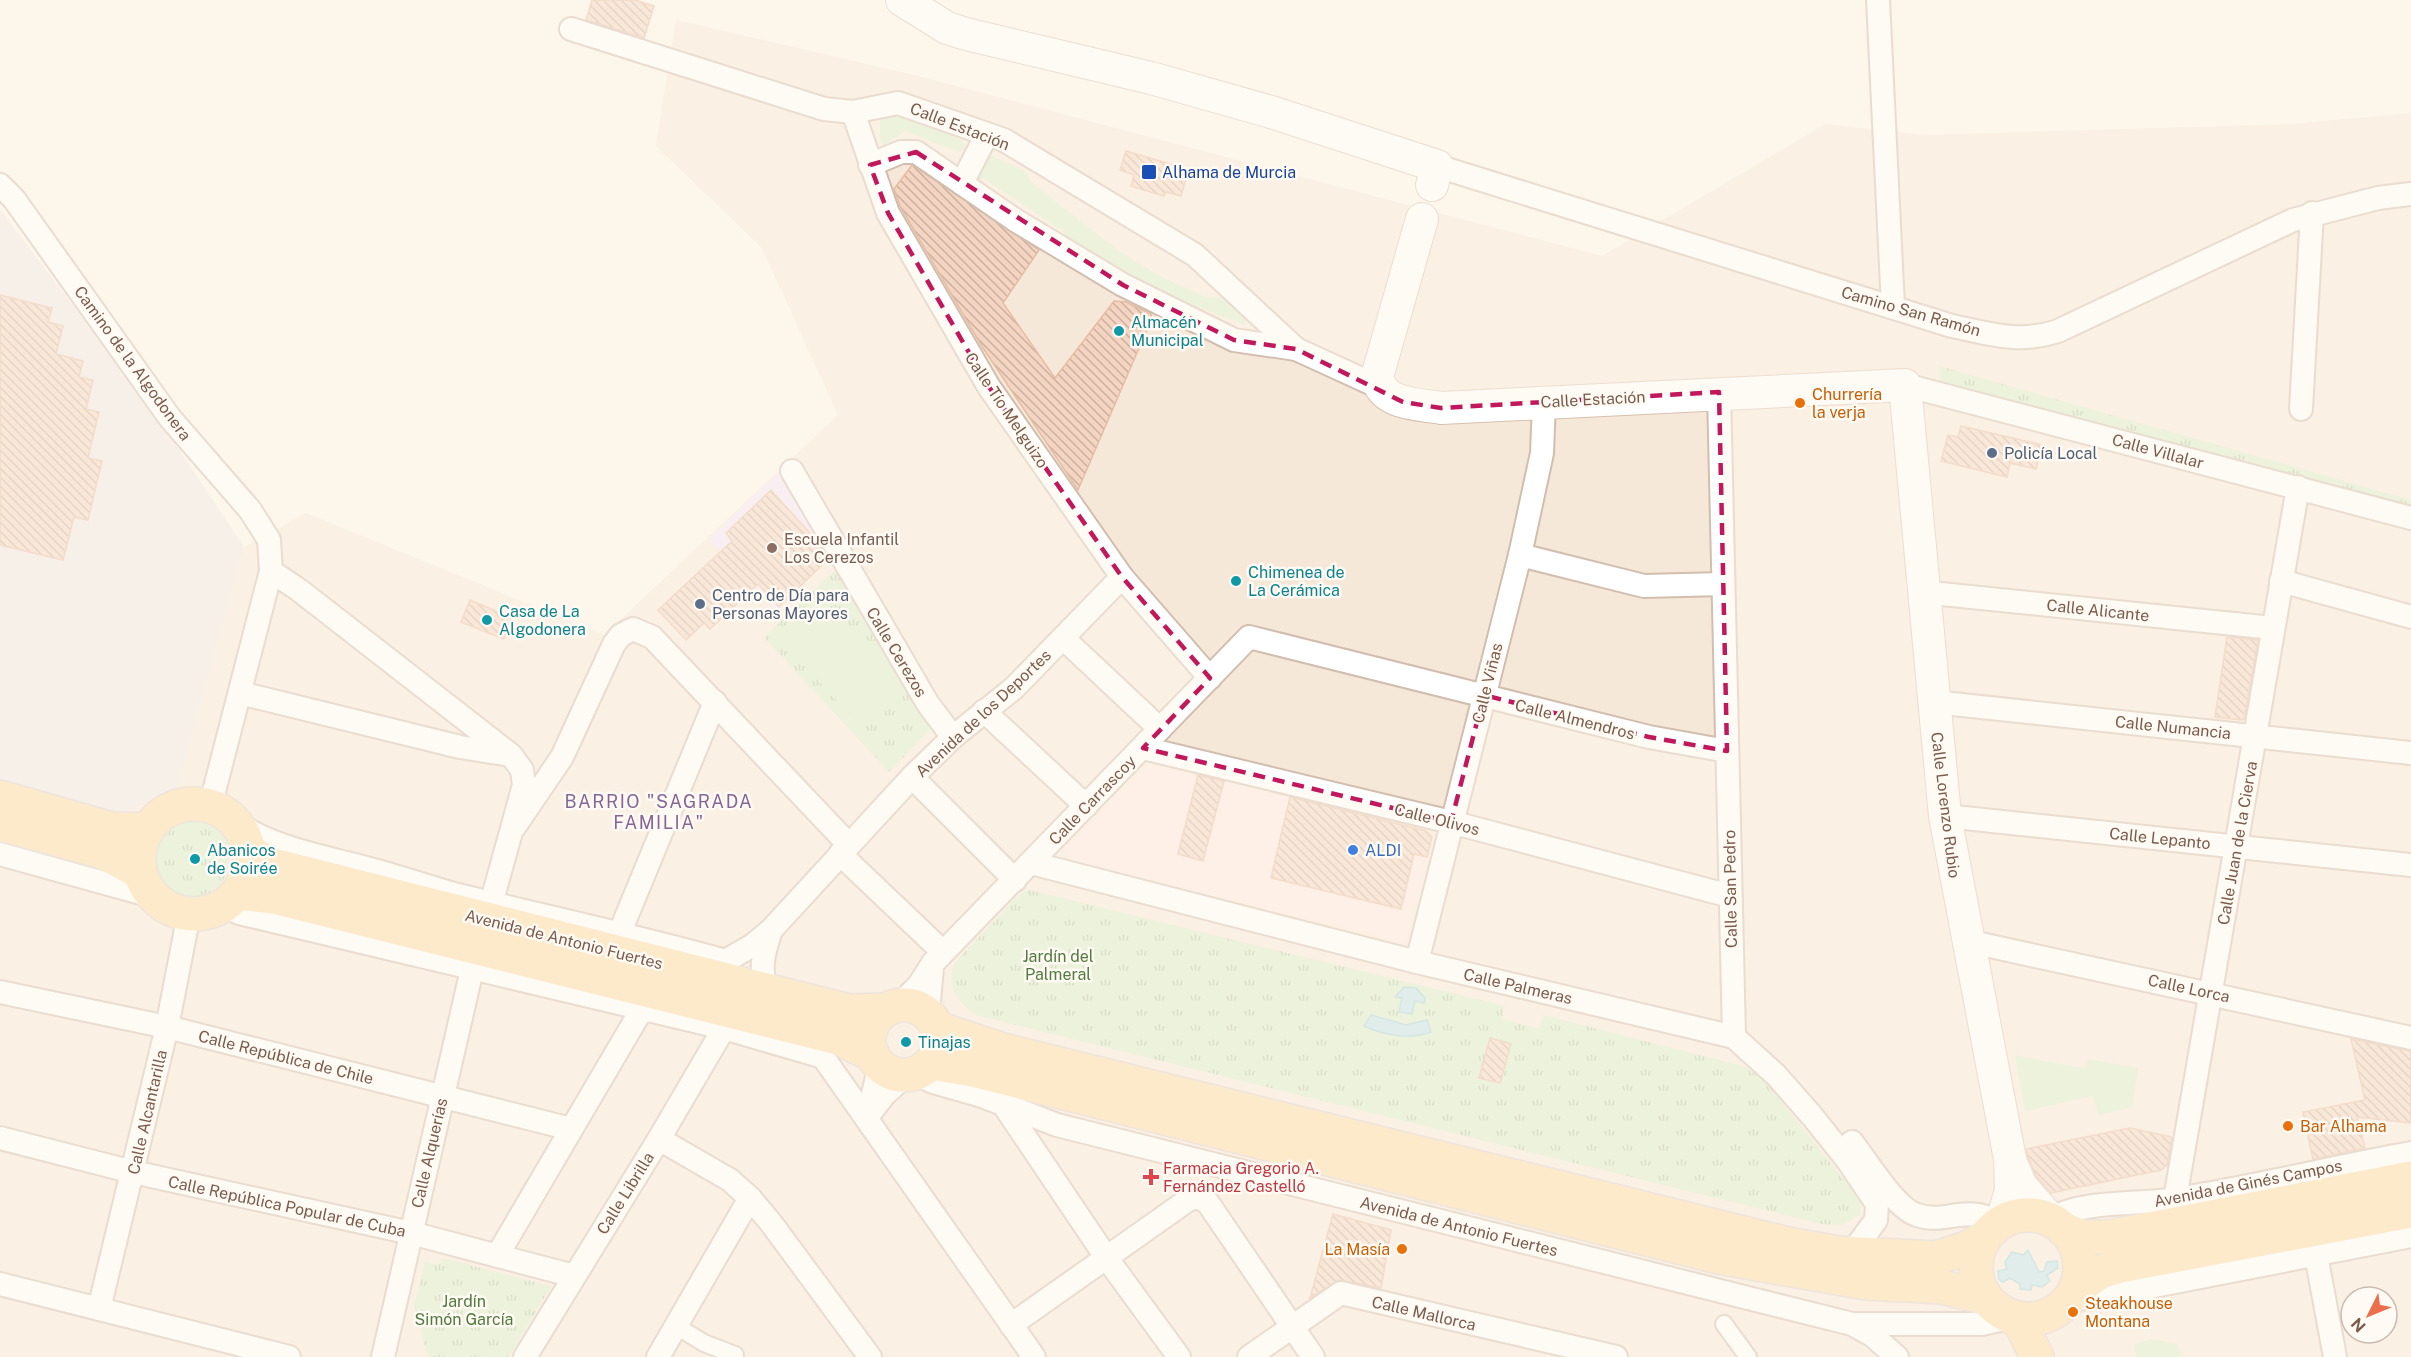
<svg xmlns="http://www.w3.org/2000/svg" width="2411" height="1357" font-family="'Public Sans',sans-serif">
<defs>
<pattern id="grass-tufts" width="24" height="20" patternUnits="userSpaceOnUse" patternTransform="scale(1.5)"><rect width="24" height="20" fill="#d7edc8"/><path d="M3 7l-1-3M5 7V3M7 7l1-3M15 17l-1-3M17 17v-4M19 17l1-3" fill="none" stroke="#b3c3a5"/></pattern>
<pattern id="building-back-hatch" width="6" height="6" patternUnits="userSpaceOnUse" patternTransform="scale(1.5)"><rect width="6" height="6" fill="#f4d5c2"/><path d="M-1 5l2 2M0 0l6 6M5-1l2 2" fill="none" stroke="#cbb0a0"/></pattern>
</defs>
<rect width="100%" height="100%" fill="#fdf6eb"/>
<path fill="#f6e8d9" fill-rule="evenodd" d="M676,20L914,75L1602,256L1825,124L1924,135L2293,124L2411,113V1357H0V783L177,787L244,547L306,513L604,635L838,415L762,248L656,146ZM2351,1297H2387V1333H2351Z"/>
<polygon fill="#fee8df" points="1149,764 1426,831 1432,837 1407,936 1399,942 1072,861 1067,853 1070,843"/>
<polygon fill="#efe9e4" points="0,210 148,403 244,547 177,787 124,813 0,783"/>
<polygon fill="#f3e7fa" points="781,470 831,556 777,610 709,539"/>
<g fill="url(#grass-tufts)">
<polygon points="1939,366 2411,500 2411,510 1939,382"/>
<polygon points="840,566 932,727 889,772 764,637"/>
<circle cx="190" cy="858" r="40"/>
<path d="M1029,890L1505,1006L1502,1019L1539,1029L1543,1015L1742,1066L1757,1074L1769,1086L1857,1196L1861,1202L1860,1215L1842,1225L1821,1224L976,1015C957,1002 944,983 956,961L1020,894Z"/>
<polygon points="442,1258 551,1286 509,1357 428,1357 414,1306 425,1262 439,1265"/>
</g>
<g fill="#d7edc8">
<polygon points="886,116 905,116 961,139 965,148 959,152 905,131 883,145 880,141 880,120"/>
<polygon points="993,156 1025,171 1032,183 1120,252 1162,277 1208,298 1220,297 1241,312 1248,321 1245,325 1171,297 1066,243 1066,233 983,178 976,181 985,158"/>
<polygon points="823,604 902,689 861,727 783,642"/>
<polygon points="2015,1055 2085,1069 2088,1059 2138,1068 2132,1107 2099,1115 2092,1096 2025,1111"/>
<polygon points="2151,1339 2177,1344 2183,1357 2137,1357 2134,1345"/>
</g>
<g fill="#bee3e9" stroke="#a3d3db" stroke-width="1.5">
<polygon points="1404,987 1416,988 1425,998 1424,1003 1415,1001 1412,1014 1399,1012 1402,998 1395,997"/>
<path d="M1371,1015L1406,1025L1427,1020L1431,1032C1408,1040 1386,1036 1364,1026Z"/>
<polygon points="2028,1250 2039,1272 2044,1271 2047,1262 2057,1261 2058,1268 2047,1275 2050,1281 2042,1287 2032,1285 2031,1290 2020,1289 2020,1284 2010,1278 2003,1282 1999,1279 1998,1271 2007,1269 2005,1262 2012,1252 2023,1255"/>
</g>
<g fill="url(#building-back-hatch)" stroke="#e8bca1" stroke-width="1.5">
<polygon points="592,0 635,0 654,6 644,38 586,20"/>
<polygon points="1126,151 1174,165 1171,174 1186,178 1181,196 1166,192 1164,196 1131,186 1134,175 1120,170"/>
<polygon points="912,165 1039,250 1003,303 1055,378 1114,301 1126,302 1151,314 1152,318 1078,490 981,345 900,206 894,189"/>
<polygon points="0,295 52,308 48,322 63,326 56,354 83,361 79,377 93,380 86,409 99,412 88,458 102,461 88,520 74,517 63,560 0,545"/>
<polygon points="1961,426 2042,445 2036,469 2010,463 2007,477 1941,461 1948,435 1958,437"/>
<polygon points="771,490 818,542 828,559 779,607 758,584 710,629 704,623 686,640 658,610 732,541 726,533"/>
<polygon points="470,600 512,618 504,639 461,622"/>
<polygon points="2227,637 2258,640 2244,719 2242,720 2215,717"/>
<polygon points="1198,775 1224,781 1203,861 1178,854"/>
<polygon points="1290,797 1426,831 1432,837 1427,857 1414,854 1401,909 1271,878"/>
<polygon points="1490,1038 1511,1044 1500,1083 1479,1078"/>
<polygon points="2351,1039 2411,1051 2411,1123 2357,1117 2365,1148 2313,1159 2303,1112 2365,1100"/>
<polygon points="2130,1128 2172,1137 2167,1165 2161,1170 2051,1193 2036,1176 2028,1157 2026,1149"/>
<polygon points="1333,1214 1391,1230 1381,1288 1339,1280 1310,1298"/>
</g>
<g fill="none" stroke-linecap="round" stroke-linejoin="round">
<defs>
<g id="pedestrian">
<polyline points="1724,1324 1748,1357"/>
<polyline points="676,1326 704,1343 735,1355"/>
</g>
<g id="minor">
<polyline points="1878,0 1893,307"/>
<polyline points="571,29 824,109 853,112 898,103 1004,140 1195,255 1296,349 1379,387"/>
<polyline points="853,112 888,213 989,387 1122,577 1210,678"/>
<polyline points="870,165 901,152 916,152 1015,220 1123,285 1234,340 1296,349"/>
<path d="M1437,166L1952,326C1992,334 2018,344 2058,331L2293,220L2378,198L2411,194"/>
<polyline points="962,183 987,134"/>
<polyline points="0,185 14,199 170,418 250,510 269,540 271,571 210,807"/>
<polyline points="1905,385 2411,518"/>
<polyline points="1719,392 1734,1037"/>
<polyline points="2301,409 2312,213"/>
<polyline points="792,471 928,704 953,737"/>
<polyline points="1520,555 1644,586 1723,584"/>
<polyline points="271,571 299,590 511,755 522,770 524,785 488,915"/>
<polyline points="2281,581 2411,617"/>
<polyline points="1922,592 2273,628"/>
<polyline points="1063,638 1160,729"/>
<polyline points="240,693 460,747 510,755"/>
<polyline points="1934,702 2411,753"/>
<polyline points="984,711 1086,806"/>
<polyline points="1143,748 1451,822 1730,896"/>
<polyline points="912,777 1015,880"/>
<polyline points="1945,816 2411,865"/>
<path d="M233,821C275,849 322,856 370,869C402,877 433,889 466,897C553,918 640,937 726,961"/>
<polyline points="515,826 562,757 614,644 621,635 633,629 652,637 849,845"/>
<polyline points="0,854 155,897"/>
<polyline points="840,854 943,952"/>
<polyline points="1031,863 1417,962 1734,1037 1776,1075 1812,1116 1848,1161 1877,1204 1876,1220 1851,1254"/>
<polyline points="223,906 239,913 724,1028 823,1057 1034,1357"/>
<polyline points="620,932 715,702"/>
<polyline points="1967,941 2411,1038"/>
<polyline points="1417,962 1520,555 1542,453 1544,402"/>
<polyline points="703,974 753,945 771,930 912,777 953,737 1014,688 1122,577"/>
<path d="M766,990C759,967 764,952 771,930"/>
<polyline points="0,992 167,1027 571,1129"/>
<polyline points="900,1004 919,985 933,963 1249,637 1649,737 1727,751"/>
<polyline points="928,1014 932,967"/>
<polyline points="915,1073 933,1082 982,1096 1057,1125 1852,1324 1982,1324 2012,1317"/>
<polyline points="1005,1107 1106,1257 1179,1357"/>
<polyline points="869,1110 880,1065"/>
<polyline points="867,1117 884,1095 906,1075"/>
<polyline points="0,1138 133,1172 411,1233 574,1276"/>
<polyline points="659,1139 730,1180 750,1198 771,1223 870,1357"/>
<path d="M1852,1142C1867,1161 1895,1208 1917,1215C1946,1225 1965,1203 2000,1223"/>
<polyline points="2175,1199 2298,487"/>
<path d="M2050,1219C2081,1200 2139,1205 2176,1199C2255,1187 2332,1167 2411,1153"/>
<polyline points="2316,1255 2335,1357"/>
<polyline points="497,1256 642,1009"/>
<polyline points="0,1284 289,1357"/>
<polyline points="2068,1300 2103,1296 2411,1236"/>
<polyline points="99,1309 167,1027 189,914"/>
<polyline points="1852,1324 1872,1335 1897,1357"/>
<polyline points="1011,1325 1188,1200 1199,1197 1208,1203 1313,1357"/>
<polyline points="383,1357 476,952"/>
<polyline points="525,1357 659,1139 724,1028"/>
<polyline points="658,1357 750,1198"/>
<polyline points="1249,1357 1341,1293 1616,1357"/>
</g>
<g id="secondary">
<polyline points="902,0 947,28 966,34 1151,78 1271,112 1437,166 1432,185"/>
<path d="M1422,219L1377,377C1382,405 1418,404 1441,408L1905,385L1945,816L2010,1159L2011,1190L2002,1221"/>
<polyline points="2011,1163 2021,1186 2050,1219"/>
</g>
<g id="primary">
<polyline points="0,797 112,829 147,830"/>
<circle cx="194" cy="859" r="55"/>
<polyline points="0,824 100,851 140,872"/>
<polyline points="248,850 269,864 849,1011 884,1010"/>
<polyline points="237,893 274,897 838,1038 873,1055"/>
<circle cx="904" cy="1040" r="35"/>
<polyline points="937,1028 1003,1050 1788,1244 1839,1253 1936,1258 1967,1248 1984,1238"/>
<polyline points="931,1063 973,1070 1718,1257 1866,1283 1942,1287 1986,1298"/>
<circle cx="2028" cy="1267" r="52"/>
<polyline points="2063,1229 2082,1237 2109,1237 2411,1178"/>
<polyline points="2075,1290 2100,1272 2120,1266 2411,1211"/>
<polyline points="2012,1317 2021,1324 2037,1357"/>
</g>
</defs>
<use href="#pedestrian" stroke="#d2beaf" stroke-width="20"/>
<use href="#minor" stroke="#d2beaf" stroke-width="26"/>
<use href="#secondary" stroke="#d7c0af" stroke-width="34"/>
<use href="#primary" stroke="#dad1cd" stroke-width="36"/>
<use href="#pedestrian" stroke="#fff" stroke-width="16"/>
<use href="#minor" stroke="#fff" stroke-width="22"/>
<use href="#secondary" stroke="#fff" stroke-width="32"/>
<use href="#primary" stroke="#fddba2" stroke-width="33"/>
</g>
<path d="M0 0H2411V1357H0ZM916,152L1123,285L1234,340L1296,349L1403,402L1441,408L1719,392L1727,751L1649,737L1484,695L1451,822L1143,748L1210,678L1122,577L989,387L888,213L870,165Z" fill="#fdf6eb" fill-opacity=".55" fill-rule="evenodd"/>
<path fill="none" stroke="#c2185b" stroke-width="4.5" stroke-dasharray="12 8" stroke-linejoin="round" d="M916,152L1123,285L1234,340L1296,349L1403,402L1441,408L1719,392L1727,751L1649,737L1484,695L1451,822L1143,748L1210,678L1122,577L989,387L888,213L870,165Z"/>
<rect fill="#1a4fb4" stroke="#fffaf3" stroke-width="2" x="1141" y="164" width="16" height="16" rx="3"/>
<g fill="#0f9aa8" stroke="#fffaf3" stroke-width="2">
<circle cx="1119" cy="331" r="6"/>
<circle cx="1236" cy="581" r="6"/>
<circle cx="487" cy="620" r="6"/>
<circle cx="195" cy="859" r="6"/>
<circle cx="906" cy="1042" r="6"/>
</g>
<g fill="#e8710a" stroke="#fffaf3" stroke-width="2">
<circle cx="1800" cy="403" r="6"/>
<circle cx="2288" cy="1126" r="6"/>
<circle cx="1402" cy="1249" r="6"/>
<circle cx="2073" cy="1312" r="6"/>
</g>
<g fill="#5c6f8a" stroke="#fffaf3" stroke-width="2">
<circle cx="1992" cy="453" r="6"/>
<circle cx="700" cy="604" r="6"/>
</g>
<circle fill="#8d6e63" stroke="#fffaf3" stroke-width="2" cx="772" cy="548" r="6"/>
<circle fill="#3f7fe0" stroke="#fffaf3" stroke-width="2" cx="1353" cy="850" r="6"/>
<path fill="#e0444e" stroke="#fffaf3" stroke-width="2" d="M1148 1168h6v6h6v6h-6v6h-6v-6h-6v-6h6z"/>
<g text-anchor="middle" stroke-width="5" stroke-linejoin="round" paint-order="stroke">
<g font-size="16" fill="#7b5c4c" stroke="#fffaf3">
<text transform="translate(960 126) rotate(21)" y="6">Calle Estación</text>
<text transform="translate(1911 311) rotate(16)" y="6">Camino San Ramón</text>
<text transform="translate(133 363) rotate(54)" y="6">Camino de la Algodonera</text>
<text transform="translate(1593 399) rotate(-3)" y="6">Calle Estación</text>
<text transform="translate(1007 410) rotate(56)" y="6">Calle Tío Melguizo</text>
<text transform="translate(2158 451) rotate(15)" y="6">Calle Villalar</text>
<text transform="translate(2098 610) rotate(6)" y="6">Calle Alicante</text>
<text transform="translate(897 652) rotate(59)" y="6">Calle Cerezos</text>
<text transform="translate(1487 683) rotate(-76)" y="6">Calle Viñas</text>
<text transform="translate(983 713) rotate(-43)" y="6">Avenida de los Deportes</text>
<text transform="translate(1575 719) rotate(14)" y="6">Calle Almendros</text>
<text transform="translate(2173 727) rotate(6)" y="6">Calle Numancia</text>
<text transform="translate(1092 800) rotate(-46)" y="6">Calle Carrascoy</text>
<text transform="translate(1946 805) rotate(83)" y="6">Calle Lorenzo Rubio</text>
<text transform="translate(1437 819) rotate(14)" y="6">Calle Olivos</text>
<text transform="translate(2160 838) rotate(6)" y="6">Calle Lepanto</text>
<text transform="translate(2237 843) rotate(-80)" y="6">Calle Juan de la Cierva</text>
<text transform="translate(1730 889) rotate(-91)" y="6">Calle San Pedro</text>
<text transform="translate(564 939) rotate(14)" y="6">Avenida de Antonio Fuertes</text>
<text transform="translate(1518 986) rotate(13)" y="6">Calle Palmeras</text>
<text transform="translate(2189 988) rotate(12)" y="6">Calle Lorca</text>
<text transform="translate(286 1057) rotate(14)" y="6">Calle República de Chile</text>
<text transform="translate(147 1112) rotate(-77)" y="6">Calle Alcantarilla</text>
<text transform="translate(429 1153) rotate(-77)" y="6">Calle Alquerías</text>
<text transform="translate(2248 1183) rotate(-11)" y="6">Avenida de Ginés Campos</text>
<text transform="translate(625 1193) rotate(-58)" y="6">Calle Librilla</text>
<text transform="translate(287 1206) rotate(12)" y="6">Calle República Popular de Cuba</text>
<text transform="translate(1459 1226) rotate(14)" y="6">Avenida de Antonio Fuertes</text>
<text transform="translate(1424 1313) rotate(13)" y="6">Calle Mallorca</text>
</g>
<g font-size="16" fill="#164399" stroke="#fffaf3" text-anchor="start">
<text x="1162" y="178">Alhama de Murcia</text>
</g>
<g font-size="16" fill="#0d838f" stroke="#fffaf3" text-anchor="start">
<text x="1131" y="328">Almacén<tspan x="1131" dy="18">Municipal</tspan></text>
<text x="1248" y="578">Chimenea de<tspan x="1248" dy="18">La Cerámica</tspan></text>
<text x="499" y="617">Casa de La<tspan x="499" dy="18">Algodonera</tspan></text>
<text x="207" y="856">Abanicos<tspan x="207" dy="18">de Soirée</tspan></text>
<text x="918" y="1048">Tinajas</text>
</g>
<g font-size="16" fill="#c56008" stroke="#fffaf3" text-anchor="start">
<text x="1812" y="400">Churrería<tspan x="1812" dy="18">la verja</tspan></text>
<text x="2300" y="1132">Bar Alhama</text>
<text x="1390" y="1255" text-anchor="end">La Masía</text>
<text x="2085" y="1309">Steakhouse<tspan x="2085" dy="18">Montana</tspan></text>
</g>
<g font-size="16" fill="#4e5e75" stroke="#fffaf3" text-anchor="start">
<text x="2004" y="459">Policía Local</text>
<text x="712" y="601">Centro de Día para<tspan x="712" dy="18">Personas Mayores</tspan></text>
</g>
<g font-size="16" fill="#785e54" stroke="#fffaf3" text-anchor="start">
<text x="784" y="545">Escuela Infantil<tspan x="784" dy="18">Los Cerezos</tspan></text>
</g>
<g font-size="16" fill="#366cbe" stroke="#fffaf3" text-anchor="start">
<text x="1365" y="856">ALDI</text>
</g>
<g font-size="16" fill="#527b40" stroke="#fffaf3">
<text x="1058" y="962">Jardín del<tspan x="1058" dy="18">Palmeral</tspan></text>
<text x="464" y="1307">Jardín<tspan x="464" dy="18">Simón García</tspan></text>
</g>
<g font-size="16" fill="#be3a42" stroke="#fffaf3" text-anchor="start">
<text x="1163" y="1174">Farmacia Gregorio A.<tspan x="1163" dy="18">Fernández Castelló</tspan></text>
</g>
<g font-size="18" letter-spacing="1.5" fill="#856596" stroke="#fffaf3">
<text x="659" y="808">BARRIO "SAGRADA<tspan x="659" dy="21">FAMILIA"</tspan></text>
</g>
</g>
<g transform="translate(2369 1315) rotate(227)"><circle r="28" fill="#fffaf3" stroke="#cabbb0" stroke-width="1.5"/>
<path d="M0-4.5L10 22L0 15L-10 22Z" fill="#eb6f4d"/>
<text y="-9" font-size="16" font-weight="bold" text-anchor="middle" fill="#7b5c4c">N</text>
</g>
</svg>
